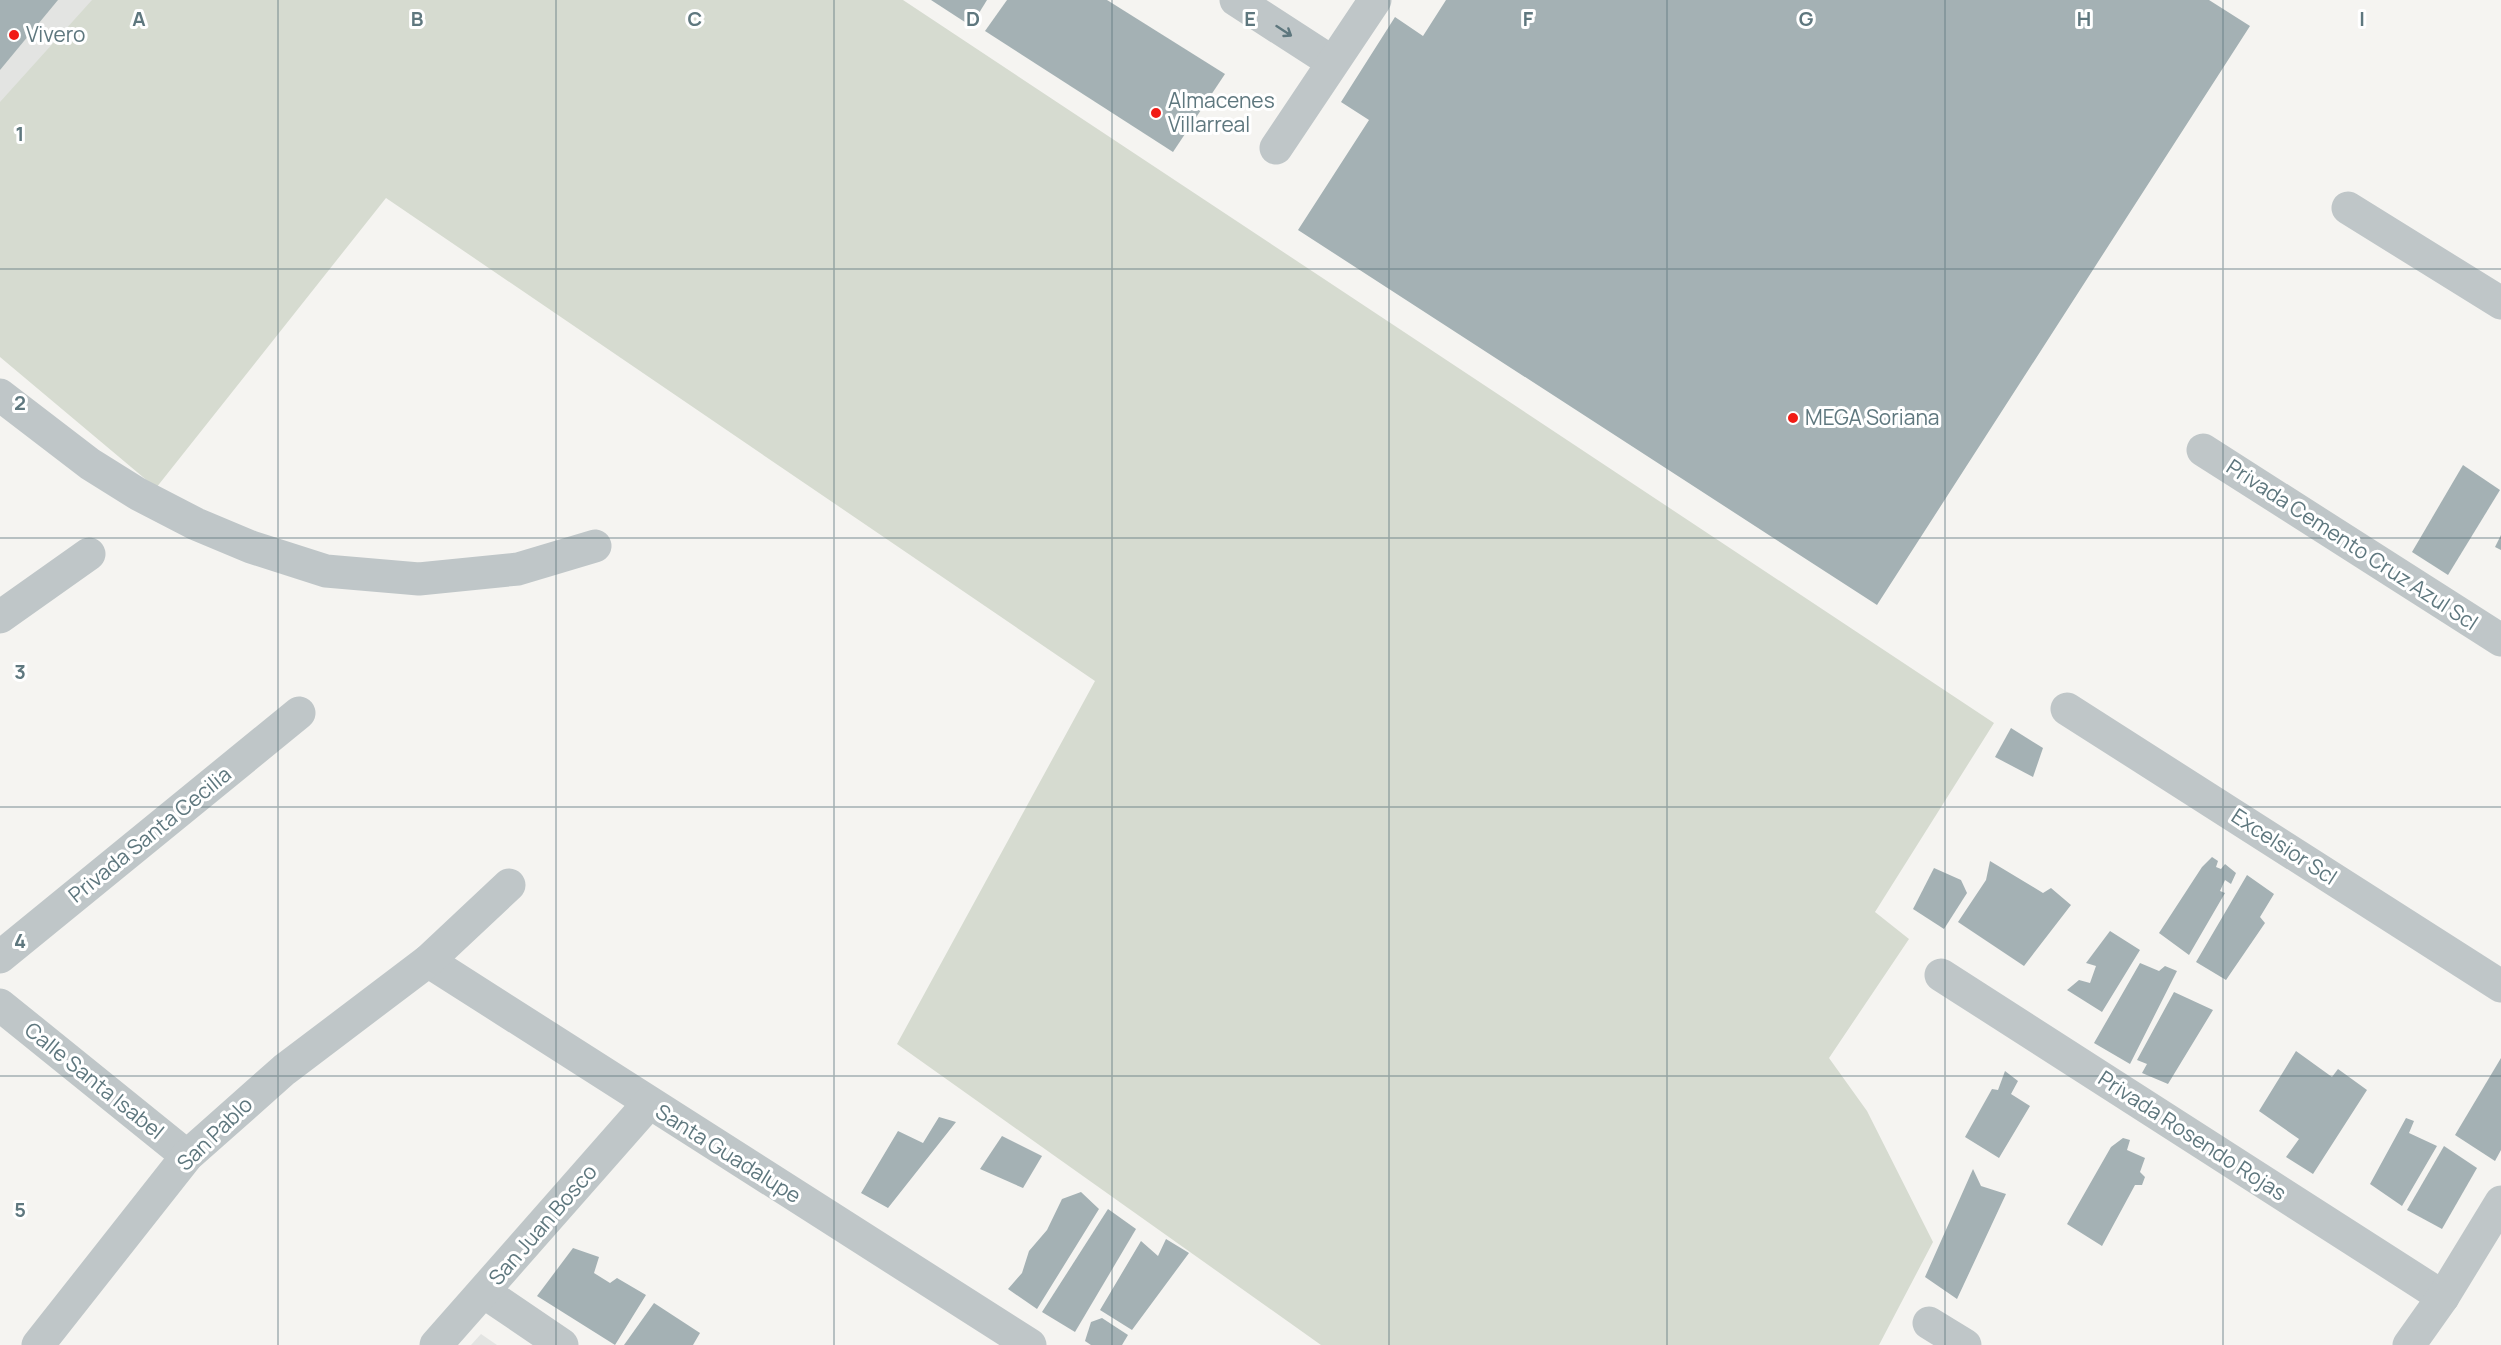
<svg xmlns="http://www.w3.org/2000/svg" width="2501" height="1345" font-family="Manrope,sans-serif">
<rect width="100%" height="100%" fill="#f5f4f1"/>
<g fill="#e3e4e2">
<polygon points="0,0 121,0 0,166"/>
<polygon points="481,1334 497,1345 471,1345"/>
</g>
<polygon fill="#d6dbd0" points="92,0 903,0 1994,723 1875,912 1909,939 1829,1058 1867,1111 1933,1242 1879,1345 1321,1345 897,1044 1095,681 386,198 156,488 0,357 0,102"/>
<g fill="#a4b1b4">
<polygon points="0,0 58,0 0,70"/>
<polygon points="931,0 987,0 971,26"/>
<polygon points="1007,0 1107,0 1225,74 1173,152 985,31"/>
<polygon points="1446,0 2209,0 2250,26 1877,605 1298,230 1369,120 1341,102 1395,17 1423,36"/>
<polygon points="2463,465 2500,490 2448,575 2412,552"/>
<polygon points="2501,535 2501,550 2495,547"/>
<polygon points="2011,728 2043,748 2033,777 1995,757"/>
<polygon points="2212,857 2218,861 2216,867 2221,869 2225,864 2236,873 2231,884 2225,880 2220,891 2225,893 2189,955 2159,933 2202,867"/>
<polygon points="1990,861 2043,893 2051,888 2071,905 2024,966 1958,922 1986,880"/>
<polygon points="1934,868 1961,880 1967,893 1944,929 1913,909"/>
<polygon points="2247,875 2274,894 2260,917 2265,923 2226,980 2196,962"/>
<polygon points="2110,931 2140,950 2102,1012 2067,990 2079,980 2090,983 2096,966 2086,963"/>
<polygon points="2140,963 2159,971 2165,966 2177,971 2130,1064 2094,1043"/>
<polygon points="2174,992 2213,1010 2168,1084 2142,1073 2147,1064 2137,1060"/>
<polygon points="2296,1051 2332,1077 2338,1069 2367,1090 2313,1174 2286,1157 2299,1139 2259,1111"/>
<polygon points="2501,1058 2501,1150 2495,1161 2455,1135"/>
<polygon points="2005,1071 2018,1081 2011,1094 2030,1106 1999,1158 1965,1137 1992,1089 1998,1090"/>
<polygon points="939,1117 956,1122 888,1208 861,1193 898,1131 923,1143"/>
<polygon points="2406,1118 2414,1121 2409,1133 2437,1146 2402,1206 2370,1184"/>
<polygon points="1002,1136 1042,1156 1023,1188 980,1169"/>
<polygon points="2123,1138 2130,1140 2127,1150 2145,1158 2140,1172 2145,1177 2142,1185 2135,1185 2102,1246 2067,1224 2111,1147"/>
<polygon points="2444,1146 2477,1168 2442,1229 2407,1210"/>
<polygon points="1973,1169 1981,1186 2006,1194 1957,1299 1925,1277"/>
<polygon points="1081,1192 1099,1209 1037,1309 1008,1289 1022,1273 1029,1251 1047,1230 1062,1199"/>
<polygon points="1108,1209 1136,1229 1075,1332 1042,1312"/>
<polygon points="1166,1239 1189,1253 1132,1330 1100,1310 1141,1241 1158,1256"/>
<polygon points="573,1248 599,1257 594,1273 610,1283 617,1278 646,1295 615,1345 537,1296"/>
<polygon points="654,1303 700,1333 693,1345 624,1345"/>
<polygon points="1102,1318 1128,1335 1122,1345 1091,1345 1085,1341 1091,1322"/>
</g>
<g fill="none" stroke-linecap="round" stroke-linejoin="round">
<g stroke="#bfc6c8" stroke-width="33">
<polyline points="1236,0 1332,62"/>
<polyline points="1276,148 1375,0"/>
<polyline points="2348,208 2501,303"/>
<polyline points="0,395 90,464 138,494 196,524 251,547 326,571 419,579 518,569 595,546"/>
<polyline points="2203,450 2501,640"/>
<polyline points="0,617 89,554"/>
<polyline points="2067,709 2501,986"/>
<polyline points="0,957 299,713"/>
<polyline points="428,961 1030,1345"/>
<polyline points="1941,975 2443,1297"/>
<polyline points="0,1005 187,1156"/>
<polyline points="484,1292 562,1345"/>
<polyline points="1929,1323 1965,1345"/>
<polyline points="38,1345 187,1156 284,1070 428,961 509,885"/>
<polyline points="436,1345 649,1103"/>
<polyline points="2409,1345 2443,1297 2501,1202"/>
</g>
</g>
<defs><path id="oneway-shaft" d="M-6 0H5M1.5-3L5.5 0L1.5 3" fill="none" stroke-width="1.6" stroke-linecap="round" stroke-linejoin="round" transform="scale(1.5)"/></defs>
<use stroke="#5e777e" href="#oneway-shaft" transform="translate(1284 31) rotate(33)"/>
<path fill="none" stroke="#5e777e" stroke-width="1.5" stroke-opacity="0.55" d="M278,0V1345M556,0V1345M834,0V1345M1112,0V1345M1389,0V1345M1667,0V1345M1945,0V1345M2223,0V1345M0,269H2501M0,538H2501M0,807H2501M0,1076H2501"/>
<g fill="#f11b15" stroke="#fff" stroke-width="2">
<circle cx="14" cy="35" r="6"/>
<circle cx="1156" cy="113" r="6"/>
<circle cx="1793" cy="418" r="6"/>
</g>
<g text-anchor="middle" stroke-width="6" stroke-linejoin="round" paint-order="stroke">
<g font-size="21" fill="#5e777e" stroke="#fff" text-anchor="start">
<text x="26" y="42">Vivero</text>
<text x="1168" y="108">Almacenes<tspan x="1168" dy="24">Villarreal</tspan></text>
<text x="1805" y="425">MEGA Soriana</text>
</g>
<g font-size="21" fill="#5e777e" stroke="#fff">
<text transform="translate(2352 545) rotate(33)" y="7">Privada Cemento Cruz Azul Scl</text>
<text transform="translate(150 835) rotate(-39)" y="7">Privada Santa Cecilia</text>
<text transform="translate(2284 847) rotate(33)" y="7">Excelsior Scl</text>
<text transform="translate(94 1081) rotate(39)" y="7">Calle Santa Isabel</text>
<text transform="translate(215 1134) rotate(-44)" y="7">San Pablo</text>
<text transform="translate(2192 1136) rotate(33)" y="7">Privada Rosendo Rojas</text>
<text transform="translate(728 1154) rotate(32)" y="7">Santa Guadalupe</text>
<text transform="translate(543 1225) rotate(-49)" y="7">San Juan Bosco</text>
</g>
</g>
<g font-size="20" text-anchor="middle" font-weight="bold" fill="#5e777e" stroke="#fff" stroke-width="6" stroke-linejoin="round" paint-order="stroke">
<text x="139" y="26">A</text>
<text x="417" y="26">B</text>
<text x="695" y="26">C</text>
<text x="973" y="26">D</text>
<text x="1250" y="26">E</text>
<text x="1528" y="26">F</text>
<text x="1806" y="26">G</text>
<text x="2084" y="26">H</text>
<text x="2362" y="26">I</text>
<text x="20" y="141">1</text>
<text x="20" y="410">2</text>
<text x="20" y="679">3</text>
<text x="20" y="948">4</text>
<text x="20" y="1217">5</text>
</g>
</svg>
